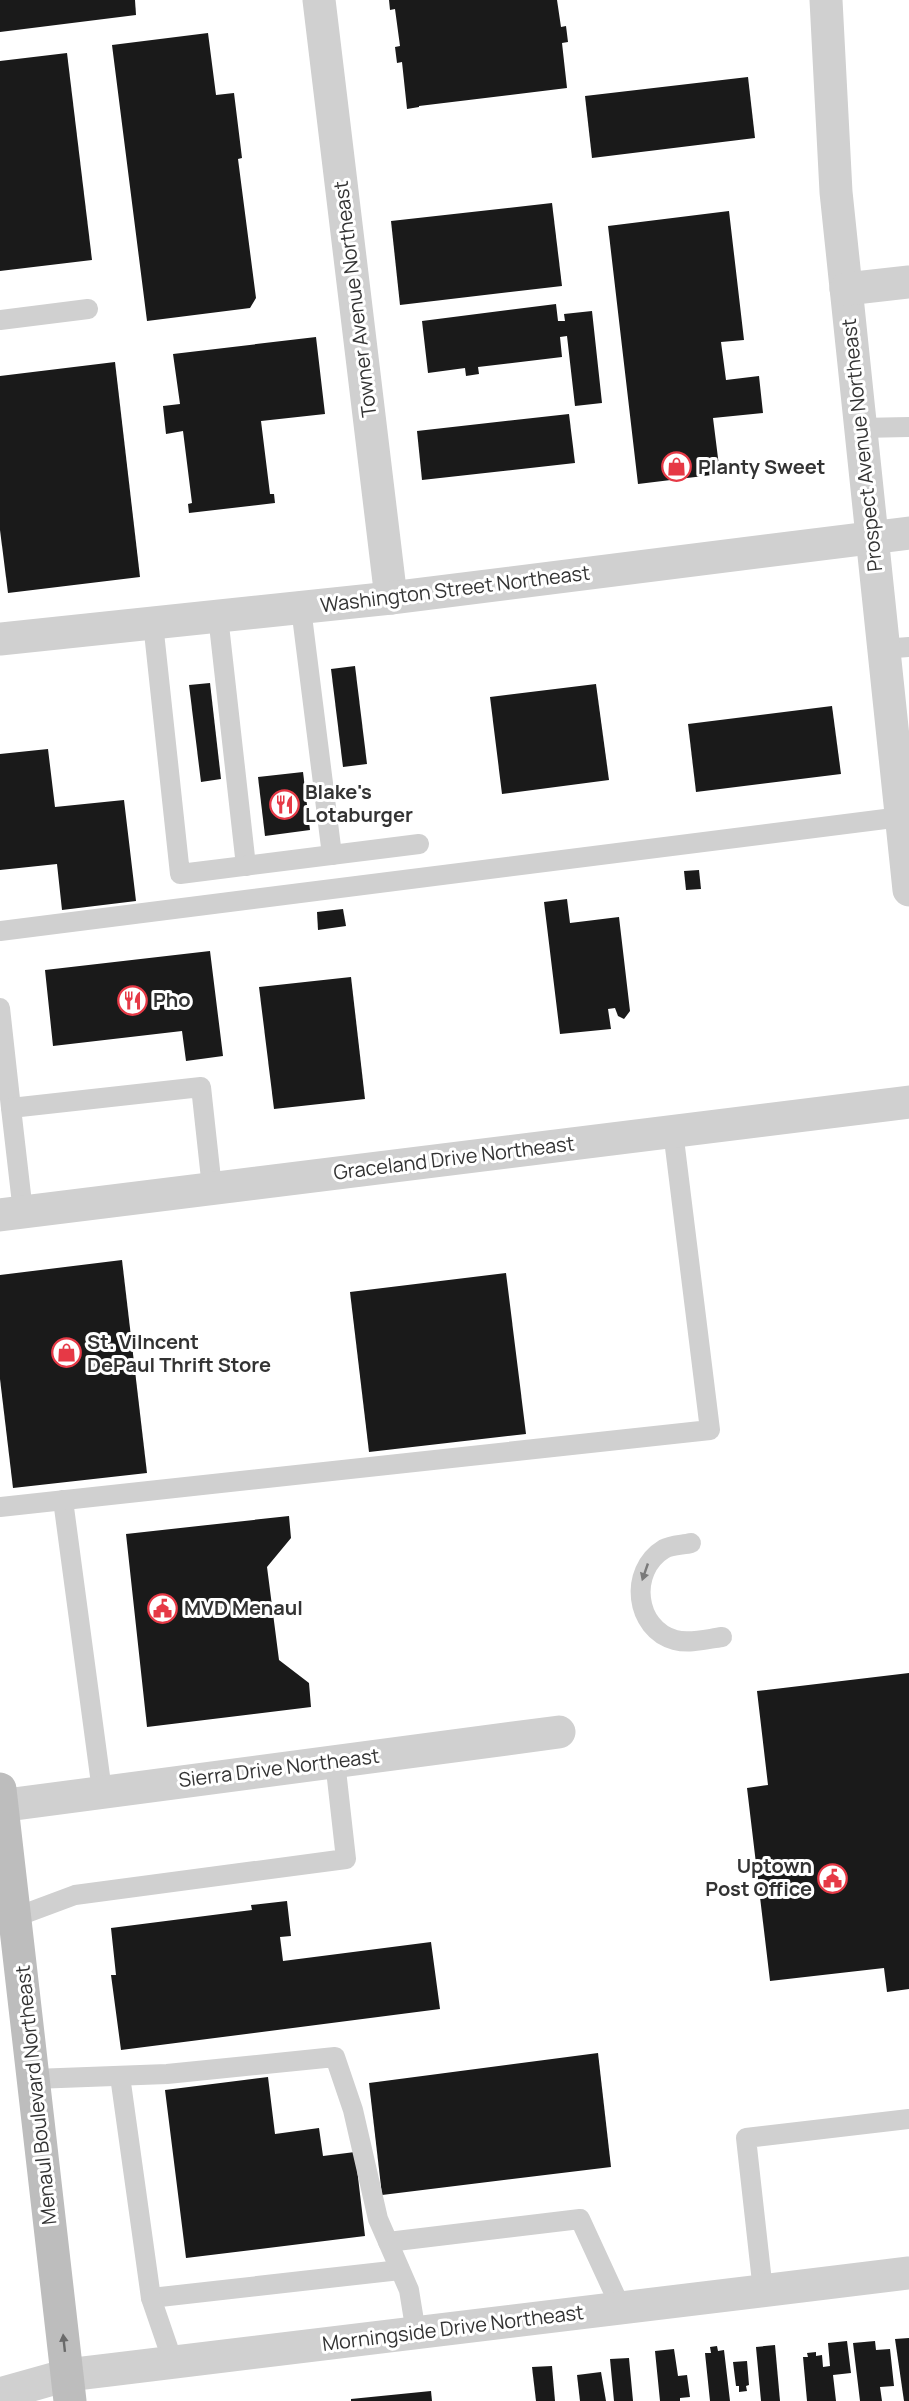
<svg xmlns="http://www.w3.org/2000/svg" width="909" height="2401" font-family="Manrope,sans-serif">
<rect width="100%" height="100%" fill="#fff"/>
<g fill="#1a1a1a">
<polygon points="0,0 135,0 136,15 0,32"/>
<polygon points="389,0 557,0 561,27 566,26 568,42 562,43 567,88 419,106 419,107 407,109 402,62 397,63 395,47 400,46 395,9 390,10"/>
<polygon points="208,33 216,95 234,93 242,158 238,159 256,298 250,308 147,321 112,45"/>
<polygon points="67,53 92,260 0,271 0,61"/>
<polygon points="748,77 755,138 592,158 585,96"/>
<polygon points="552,203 562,286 400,305 391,221"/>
<polygon points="729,211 744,340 721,342 726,380 759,376 763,413 713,418 720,474 638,484 608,226"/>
<polygon points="556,304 558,321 565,321 564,314 592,311 602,403 575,406 567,336 560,337 562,357 478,367 479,374 466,376 465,368 428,373 422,321"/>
<polygon points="316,337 325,414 261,421 270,494 274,494 275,503 189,513 188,504 192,503 183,431 166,434 163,406 180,404 173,354"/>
<polygon points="115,362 140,577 8,593 0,530 0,376"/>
<polygon points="569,414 575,463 422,480 417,431"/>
<polygon points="355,666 367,764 343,767 331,669"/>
<polygon points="210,683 221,779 201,782 189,685"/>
<polygon points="596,684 609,780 502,794 490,697"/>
<polygon points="832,706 841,774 696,792 688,724"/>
<polygon points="48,749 55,807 124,800 136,901 62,910 57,864 0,870 0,754"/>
<polygon points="303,772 310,830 265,836 258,777"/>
<polygon points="699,870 701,889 686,890 684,871"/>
<polygon points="567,899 570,923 619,917 630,1011 624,1019 618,1016 615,1008 608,1009 611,1029 560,1034 544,902"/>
<polygon points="343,909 346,926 318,930 317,912"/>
<polygon points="210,951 223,1056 186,1061 182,1031 53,1046 45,970"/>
<polygon points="351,977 365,1099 274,1109 259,987"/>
<polygon points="122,1260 147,1473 13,1488 0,1379 0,1275"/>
<polygon points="506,1273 526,1434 369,1452 350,1292"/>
<polygon points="289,1516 291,1538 267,1567 279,1660 309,1683 311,1707 147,1727 126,1534"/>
<polygon points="909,1673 909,1989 887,1992 884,1968 770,1981 747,1788 768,1785 757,1691"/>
<polygon points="287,1901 291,1936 280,1937 283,1961 431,1942 440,2009 121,2050 111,1975 116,1975 111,1928 252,1910 251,1905"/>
<polygon points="598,2053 611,2167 382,2195 369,2083"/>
<polygon points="268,2077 275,2134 319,2128 323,2156 355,2152 365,2236 186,2258 165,2090"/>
<polygon points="909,2338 909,2401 904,2401 895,2339"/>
<polygon points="847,2341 851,2373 833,2375 836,2401 807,2401 803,2357 808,2357 807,2353 816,2352 816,2356 822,2355 823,2367 830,2366 828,2343"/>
<polygon points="875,2341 876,2350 890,2349 894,2386 880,2387 882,2401 860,2401 853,2343"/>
<polygon points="775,2345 780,2401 761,2401 756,2347"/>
<polygon points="717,2346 718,2351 724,2350 730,2401 710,2401 705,2353 711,2353 710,2347"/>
<polygon points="674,2349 678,2376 687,2375 690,2397 680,2398 680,2401 660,2401 655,2351"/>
<polygon points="629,2358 633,2401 614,2401 610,2359"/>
<polygon points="747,2361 749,2385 746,2386 747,2391 739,2392 739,2386 736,2386 733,2362"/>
<polygon points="552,2366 555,2401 536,2401 532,2367"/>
<polygon points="601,2372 606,2401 580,2401 577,2375"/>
<polygon points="431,2391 432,2401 351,2401 351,2399"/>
</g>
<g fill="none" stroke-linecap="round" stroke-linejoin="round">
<g stroke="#d0d0d0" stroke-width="20">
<polyline points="0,320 88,309"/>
<polyline points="860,428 909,427"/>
<polyline points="301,608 332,855"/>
<polyline points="218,616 246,866"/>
<polyline points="153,623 180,874 419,844"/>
<polyline points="883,649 909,647"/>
<polyline points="0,931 901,817"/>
<polyline points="0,1008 11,1108"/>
<polyline points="23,1212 11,1108 201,1087 212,1188"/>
<polyline points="63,1500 102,1791"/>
<polyline points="0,1507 710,1430 673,1131"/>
<path d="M691,1543C683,1545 671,1545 664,1549C628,1571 635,1629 675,1640C690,1644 707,1639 722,1637"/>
<polyline points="16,1917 75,1895 346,1859 335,1761"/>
<polyline points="120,2076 151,2298 400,2270"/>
<polyline points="34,2079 167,2074 335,2057 353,2110 378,2219 409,2290 416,2333"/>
<polyline points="388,2242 580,2219 621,2308"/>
<polyline points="763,2291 746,2138 909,2119"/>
<polyline points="151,2298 173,2362"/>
</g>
<g stroke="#d0d0d0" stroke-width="33">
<polyline points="319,0 391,598"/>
<polyline points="826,0 836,192 909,890"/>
<polyline points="846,289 909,282"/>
<polyline points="0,1215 909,1102"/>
<polyline points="0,1806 559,1732"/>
<polyline points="0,2394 67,2375 109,2370 909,2273"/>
</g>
<polyline stroke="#d0d0d0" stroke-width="33" points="0,639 391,598 909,533"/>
<polyline stroke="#bdbdbd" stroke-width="33" points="0,1789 70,2401"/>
</g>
<defs><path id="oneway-solid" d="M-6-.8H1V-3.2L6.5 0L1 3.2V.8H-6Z" transform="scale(1.5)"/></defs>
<use fill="#7a7a7a" href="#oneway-solid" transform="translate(645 1572) rotate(109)"/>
<use fill="#6a6a6a" href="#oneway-solid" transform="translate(64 2343) rotate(-96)"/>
<defs>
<symbol id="shop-ring" viewBox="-11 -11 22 22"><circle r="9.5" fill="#fff" stroke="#e63946" stroke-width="1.5"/><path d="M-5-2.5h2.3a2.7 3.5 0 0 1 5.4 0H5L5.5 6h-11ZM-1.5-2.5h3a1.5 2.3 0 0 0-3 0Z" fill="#e63946"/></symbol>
<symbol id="restaurant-ring" viewBox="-11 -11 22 22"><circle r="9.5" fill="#fff" stroke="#e63946" stroke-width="1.5"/><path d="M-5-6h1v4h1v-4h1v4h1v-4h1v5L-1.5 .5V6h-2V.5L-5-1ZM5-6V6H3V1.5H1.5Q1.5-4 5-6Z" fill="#e63946"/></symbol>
<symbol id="civic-ring" viewBox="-11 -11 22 22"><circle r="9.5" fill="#fff" stroke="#e63946" stroke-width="1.5"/><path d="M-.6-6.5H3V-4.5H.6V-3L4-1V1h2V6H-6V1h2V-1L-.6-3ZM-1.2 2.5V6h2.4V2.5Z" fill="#e63946"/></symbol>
</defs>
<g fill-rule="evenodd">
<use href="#shop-ring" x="660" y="450" width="33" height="33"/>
<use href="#restaurant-ring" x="268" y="788" width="33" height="33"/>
<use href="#restaurant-ring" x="116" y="984" width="33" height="33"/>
<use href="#shop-ring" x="50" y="1336" width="33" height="33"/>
<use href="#civic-ring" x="146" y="1592" width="33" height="33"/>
<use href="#civic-ring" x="816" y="1862" width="33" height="33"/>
</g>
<g text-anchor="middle" stroke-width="6" stroke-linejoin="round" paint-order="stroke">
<g font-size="20" fill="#333" stroke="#fff">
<text transform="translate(355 299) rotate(-97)" y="7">Towner Avenue Northeast</text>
<text transform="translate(862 445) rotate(-96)" y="7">Prospect Avenue Northeast</text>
<text transform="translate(455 589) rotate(-7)" y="7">Washington Street Northeast</text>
<text transform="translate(454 1158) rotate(-7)" y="7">Graceland Drive Northeast</text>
<text transform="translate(279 1768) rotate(-7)" y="7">Sierra Drive Northeast</text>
<text transform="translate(36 2095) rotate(-96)" y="7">Menaul Boulevard Northeast</text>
<text transform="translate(453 2328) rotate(-7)" y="7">Morningside Drive Northeast</text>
</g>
<g font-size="20" font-weight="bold" fill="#333" stroke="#fff" text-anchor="start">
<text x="698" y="474">Planty Sweet</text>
<text x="305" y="799">Blake's<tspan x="305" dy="23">Lotaburger</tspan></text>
<text x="153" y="1007">Pho</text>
<text x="87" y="1349">St. Vilncent<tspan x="87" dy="23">DePaul Thrift Store</tspan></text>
<text x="184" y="1615">MVD Menaul</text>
<text x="812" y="1873" text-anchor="end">Uptown<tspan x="812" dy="23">Post Office</tspan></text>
</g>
</g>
</svg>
